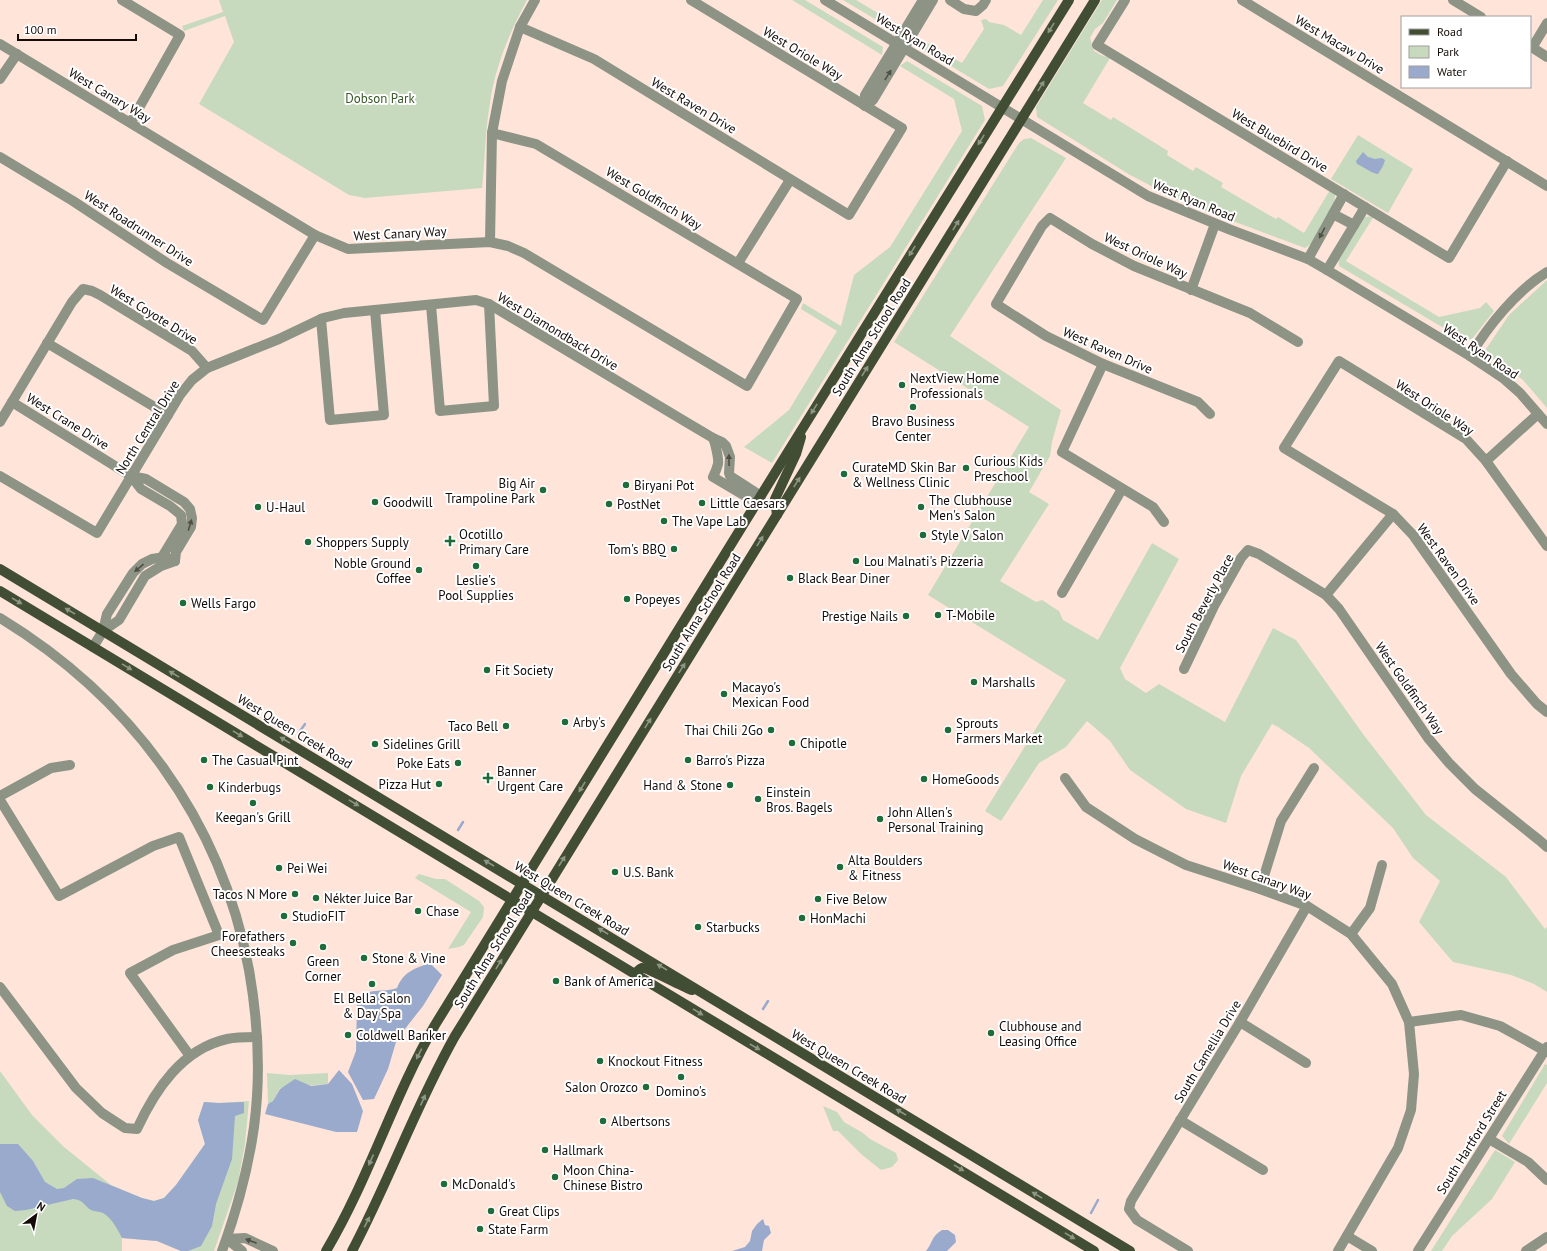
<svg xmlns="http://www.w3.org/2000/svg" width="1547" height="1251" font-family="'PT Sans',sans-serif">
<rect width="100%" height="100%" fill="#ffe4da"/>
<g fill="#c7dabe">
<path d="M219,0H527C510,31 495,67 490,103C485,131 485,160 482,188L365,198L349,195L199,104L234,42L225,16L184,31L182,26L223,12Z"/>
<polygon points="792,0 805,0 883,47 882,55"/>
<polygon points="843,0 856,0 901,27 895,31"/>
<polygon points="1043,0 1058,0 1003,86 989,89 918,46 915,36 962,63 984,29 981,20 986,19 989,22 1004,25 1021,35"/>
<polygon points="1102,0 1117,0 1103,23 1095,29 1090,38 1094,51 1101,55 1110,58 1083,103 1111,120 1113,117 1168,151 1167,155 1193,171 1196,167 1223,183 1221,187 1276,219 1278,217 1304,233 1330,190 1335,194 1334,206 1311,244 1305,248 1182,202 1130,175 1037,117 1036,107"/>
<polygon points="907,61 982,106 985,120 772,463 744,447 789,410 837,331 801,309 803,303 841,326 854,275 890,247 962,131 954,99 900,66"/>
<polygon points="1358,135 1413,169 1388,213 1331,179"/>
<polygon points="1031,138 1066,158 950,336 1061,410 1052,442 1050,456 1029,492 1049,504 1000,581 1036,602 1042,600 1059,611 1063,620 1098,640 1152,543 1179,559 1120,668 1125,679 1146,693 1159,684 1225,722 1273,628 1296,640 1363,734 1426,815 1506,877 1545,929 1547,927 1547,992 1534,984 1511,975 1453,962 1419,922 1440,881 1413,858 1393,828 1309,748 1278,727 1272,724 1241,776 1226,823 1186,809 1130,770 1110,741 1087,721 1066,747 1039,763 1001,821 985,811 1066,680 928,595 1029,427 894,342 1019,143 1024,139"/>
<polygon points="1374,216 1346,261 1439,317 1480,308 1486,302 1494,311 1472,339 1464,340 1339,266 1338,257 1364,217"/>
<polygon points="1547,280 1547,408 1523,380 1484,352 1509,315"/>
<polygon points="419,874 436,879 445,879 479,901 484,907 483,917 464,945 459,947 448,949 471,912 415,878"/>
<polygon points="1545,1064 1547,1065 1547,1083 1509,1144 1502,1136"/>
<polygon points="0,1071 32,1115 64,1147 111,1185 142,1198 154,1201 164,1198 176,1185 205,1144 198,1120 204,1102 219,1103 249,1101 245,1144 238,1182 214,1251 181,1251 157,1241 122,1238 122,1251 0,1251"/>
<polygon points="267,1073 289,1075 328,1073 328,1084 280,1088 273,1101 268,1104"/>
<polygon points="823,1106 837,1112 844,1122 863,1133 870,1139 896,1153 898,1160 892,1167 881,1170 861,1154 838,1131 833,1131"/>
<polygon points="1495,1150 1515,1162 1492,1199 1452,1236 1442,1251 1431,1251"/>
</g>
<g fill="#9ac">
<path d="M1363,152L1368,157L1372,158L1374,159L1382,158L1385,160L1383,166L1378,174C1371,173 1364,167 1357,164L1356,161Z"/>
<path d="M430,963L442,975L423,1006L408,1025L396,1042L388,1069L374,1099L363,1100L348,1072L356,1051L357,1000C366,987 384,993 397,988C404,971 414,969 430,963Z"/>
<polygon points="339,1070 352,1084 363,1111 357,1132 336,1132 265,1114 268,1104 273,1101 280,1089 295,1079 311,1086 328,1084"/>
<path d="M204,1102L219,1103L244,1102V1113L235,1116L232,1159L216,1204L212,1226L201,1246L188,1251H181L157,1241L122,1238C118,1230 112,1218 103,1213C99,1211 95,1212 91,1210C83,1205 84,1200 73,1199L26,1210L15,1211L7,1206L0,1192V1144H18L33,1161L45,1182L57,1189L64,1188L77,1179L93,1178L142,1198L154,1201L164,1198L176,1185L205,1144L198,1120Z"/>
<polygon points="763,1219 765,1225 769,1226 771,1233 764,1240 762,1251 732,1251 745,1247 750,1241 752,1231 757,1224"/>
<path d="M942,1230H948L955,1235L956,1242L947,1251H926C934,1241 930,1238 942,1230Z"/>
</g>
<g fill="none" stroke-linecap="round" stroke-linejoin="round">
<g stroke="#9ac" stroke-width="2.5">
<polyline points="298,734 305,724"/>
<polyline points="458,830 463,822"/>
<polyline points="763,1009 768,1001"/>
<polyline points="1091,1213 1098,1200"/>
</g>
<g stroke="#8d9485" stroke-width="10">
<polyline points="122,0 180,35 131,122"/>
<polyline points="825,0 1148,196 1231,230 1308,259 1327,270 1470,356 1503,378 1520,393 1547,424"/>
<polyline points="950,0 964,9 976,11 983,5 986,0"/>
<polyline points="1125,0 1097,45 1449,258 1507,161"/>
<polyline points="1242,0 1547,186"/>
<polyline points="1453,0 1481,17"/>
<polyline points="520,27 594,59 849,215 902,128 691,0"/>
<polyline points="0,44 315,235 348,249 490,242 508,246 524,253 747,386 797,299 536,144 492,133"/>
<polyline points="1530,46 1547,57"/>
<polyline points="1532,48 1547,23"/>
<polyline points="0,79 17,54"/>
<polyline points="865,106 873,100 933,0"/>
<polyline points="865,106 865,95 923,0"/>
<polyline points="0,157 73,201 167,263 263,320 315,235"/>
<polyline points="1333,214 1354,225"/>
<polyline points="490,242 492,133 502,81 520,27 535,0"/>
<polyline points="1308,259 1344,194"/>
<polyline points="738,263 790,180"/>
<polyline points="1327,270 1365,207"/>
<polyline points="1191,290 1215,224"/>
<polyline points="431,305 440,411 494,406 489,304"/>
<polyline points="321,319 330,420 384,415 375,310"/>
<polyline points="47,343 168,415"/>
<path d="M1470,356C1488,326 1517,290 1547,272"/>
<polyline points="1103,364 1062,452 1153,507 1164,522"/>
<polyline points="12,402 131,476 146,479 184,502 190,509 192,518 191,527 176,552 175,561"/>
<polyline points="1210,414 1198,402 1103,364 1046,336 996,304 1042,226 1050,218 1092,244 1134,266 1250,313 1298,342"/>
<polyline points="0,422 72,302 83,289 92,291 100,295 192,351 207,368"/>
<path d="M713,438C715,442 719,459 718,464C717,468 715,473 713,477L757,503"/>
<polyline points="1486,461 1538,414"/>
<polyline points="0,476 97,533 180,395 192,380 207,368 279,339 323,318 344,313 476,300 489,304 686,422 713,438 722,442 726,446 730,457 729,473 730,476 761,496"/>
<polyline points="131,476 141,489 170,506 181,515 182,524 162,557"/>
<polyline points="1547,546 1486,461 1466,439 1339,361 1284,448 1393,514 1413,535 1511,674 1537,704 1547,712"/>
<polyline points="1062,593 1122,489"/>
<polyline points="1326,595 1393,514"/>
<path d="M0,618C130,697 221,819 249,970C258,1021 261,1075 254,1127C248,1170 237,1210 222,1251"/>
<polyline points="103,631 119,620 145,576 161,566 175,561"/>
<polyline points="93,647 103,631 107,614 133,573 142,564 152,559 165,557 175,561"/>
<polyline points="1184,669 1214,606 1241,558 1248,550 1259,554 1326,595 1339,609 1428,738 1449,763 1475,789 1539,840 1547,847"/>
<polyline points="1065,778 1086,807 1135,839 1186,865 1260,889 1307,906 1351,934 1392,984 1409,1022 1414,1074 1411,1110 1398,1148 1338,1251"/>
<polyline points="0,796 51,768 70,765"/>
<polyline points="0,800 59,896 153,846 179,837 219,935 173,950 130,973 190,1056"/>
<polyline points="1260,889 1281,821 1314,768"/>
<polyline points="1351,934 1370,908 1382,865"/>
<path d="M0,987L76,1088L102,1113L125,1128L137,1129C155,1090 182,1049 227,1039C236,1037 247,1037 257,1037"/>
<polyline points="1240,1022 1306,1063"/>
<polyline points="1409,1022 1461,1015 1500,1026 1547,1052"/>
<polyline points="1180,1120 1263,1170"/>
<polyline points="1489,1139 1528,1162 1547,1180"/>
<polyline points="1347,1236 1372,1251"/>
<polyline points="227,1239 245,1238 273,1251"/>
<polyline points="227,1239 242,1251"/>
<polyline points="1188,1251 1137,1220 1129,1209 1131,1201 1240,1022 1307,906"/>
<polyline points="1418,1251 1547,1047"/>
<polyline points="1526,1251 1547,1237"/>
</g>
<g stroke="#424e34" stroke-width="10">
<polyline points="777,515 775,499 796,454 801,437"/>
<polyline points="0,569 1130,1251"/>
<polyline points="0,591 1094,1251"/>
<path d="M635,974C637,972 639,969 642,968C647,967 683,987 692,990"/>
<path d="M326,1251C369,1179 393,1097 435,1025L791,447L1069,0"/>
<path d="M352,1251C389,1181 416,1105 455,1036L1095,0"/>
</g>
</g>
<defs><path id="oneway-solid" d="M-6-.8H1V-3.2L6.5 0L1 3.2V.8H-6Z"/></defs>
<g fill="#8e9585">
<use href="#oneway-solid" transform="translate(1051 28) rotate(122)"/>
<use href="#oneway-solid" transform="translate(1041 86) rotate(-58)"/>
<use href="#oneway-solid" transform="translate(981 140) rotate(122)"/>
<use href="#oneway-solid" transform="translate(956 225) rotate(-58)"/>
<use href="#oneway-solid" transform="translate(912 251) rotate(122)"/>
<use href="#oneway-solid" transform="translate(865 371) rotate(-58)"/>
<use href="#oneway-solid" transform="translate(814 409) rotate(122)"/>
<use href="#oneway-solid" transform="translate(797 482) rotate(-58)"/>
<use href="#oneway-solid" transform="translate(760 541) rotate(-58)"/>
<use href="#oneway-solid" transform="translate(17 601) rotate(31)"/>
<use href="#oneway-solid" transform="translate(70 611) rotate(-149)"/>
<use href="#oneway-solid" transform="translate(127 667) rotate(31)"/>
<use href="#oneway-solid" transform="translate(682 668) rotate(-58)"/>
<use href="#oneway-solid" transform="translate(174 674) rotate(-149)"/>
<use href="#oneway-solid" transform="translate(648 723) rotate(-58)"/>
<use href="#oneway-solid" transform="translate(238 734) rotate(31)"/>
<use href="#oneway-solid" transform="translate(285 740) rotate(-149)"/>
<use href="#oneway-solid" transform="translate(582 787) rotate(122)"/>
<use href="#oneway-solid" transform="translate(354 803) rotate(31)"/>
<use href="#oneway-solid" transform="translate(562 861) rotate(-58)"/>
<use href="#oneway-solid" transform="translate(489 863) rotate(-149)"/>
<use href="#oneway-solid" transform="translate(603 931) rotate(-149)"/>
<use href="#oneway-solid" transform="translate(499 964) rotate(-58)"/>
<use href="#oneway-solid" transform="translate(662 967) rotate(-149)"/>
<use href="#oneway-solid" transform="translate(698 1012) rotate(32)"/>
<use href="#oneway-solid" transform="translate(755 1047) rotate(30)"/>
<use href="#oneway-solid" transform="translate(419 1054) rotate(117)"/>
<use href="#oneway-solid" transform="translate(423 1100) rotate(-66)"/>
<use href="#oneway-solid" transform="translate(901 1112) rotate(-149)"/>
<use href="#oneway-solid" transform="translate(371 1160) rotate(114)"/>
<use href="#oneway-solid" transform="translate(959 1168) rotate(31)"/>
<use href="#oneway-solid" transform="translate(1037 1195) rotate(-149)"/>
<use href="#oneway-solid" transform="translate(367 1222) rotate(-63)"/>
<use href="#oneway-solid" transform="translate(1070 1236) rotate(31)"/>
</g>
<g fill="#505046">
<use href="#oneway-solid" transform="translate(888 75) rotate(-58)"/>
<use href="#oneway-solid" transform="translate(1322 233) rotate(118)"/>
<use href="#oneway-solid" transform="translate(729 460) rotate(-91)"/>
<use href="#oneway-solid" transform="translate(190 525) rotate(-73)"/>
<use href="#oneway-solid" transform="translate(139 568) rotate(140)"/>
<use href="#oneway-solid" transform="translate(251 1241) rotate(-159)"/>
</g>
<g fill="#1f6c3b" stroke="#fff" stroke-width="1.5">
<circle cx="902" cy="385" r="4"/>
<circle cx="913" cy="407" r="4"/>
<circle cx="966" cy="468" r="4"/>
<circle cx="844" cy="474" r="4"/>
<circle cx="626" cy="485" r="4"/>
<circle cx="543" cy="490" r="4"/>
<circle cx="375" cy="502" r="4"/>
<circle cx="702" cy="503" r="4"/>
<circle cx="609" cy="504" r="4"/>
<circle cx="258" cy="507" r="4"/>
<circle cx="921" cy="507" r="4"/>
<circle cx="664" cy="521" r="4"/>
<circle cx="923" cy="535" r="4"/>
<path d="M448 535h4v4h4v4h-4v4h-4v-4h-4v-4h4z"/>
<circle cx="308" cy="542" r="4"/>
<circle cx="674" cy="549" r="4"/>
<circle cx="856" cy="561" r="4"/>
<circle cx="476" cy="566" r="4"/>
<circle cx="419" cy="570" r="4"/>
<circle cx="790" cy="578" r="4"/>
<circle cx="627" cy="599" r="4"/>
<circle cx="183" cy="603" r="4"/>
<circle cx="938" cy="615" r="4"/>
<circle cx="906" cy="616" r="4"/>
<circle cx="487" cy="670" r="4"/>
<circle cx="974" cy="682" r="4"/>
<circle cx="724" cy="694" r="4"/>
<circle cx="565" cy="722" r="4"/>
<circle cx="506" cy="726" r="4"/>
<circle cx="771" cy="730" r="4"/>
<circle cx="948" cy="730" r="4"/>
<circle cx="792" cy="743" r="4"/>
<circle cx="375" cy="744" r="4"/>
<circle cx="204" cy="760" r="4"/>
<circle cx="688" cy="760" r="4"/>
<circle cx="458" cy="763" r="4"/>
<path d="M486 772h4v4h4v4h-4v4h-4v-4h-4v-4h4z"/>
<circle cx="924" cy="779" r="4"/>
<circle cx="439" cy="784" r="4"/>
<circle cx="730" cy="785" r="4"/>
<circle cx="210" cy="787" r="4"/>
<circle cx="758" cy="799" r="4"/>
<circle cx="253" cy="803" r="4"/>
<circle cx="880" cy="819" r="4"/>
<circle cx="840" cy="867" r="4"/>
<circle cx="279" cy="868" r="4"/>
<circle cx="615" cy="872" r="4"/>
<circle cx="295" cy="894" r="4"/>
<circle cx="316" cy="898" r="4"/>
<circle cx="818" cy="899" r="4"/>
<circle cx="418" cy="911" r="4"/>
<circle cx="284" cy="916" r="4"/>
<circle cx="802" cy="918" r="4"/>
<circle cx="698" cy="927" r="4"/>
<circle cx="293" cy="943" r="4"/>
<circle cx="323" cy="947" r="4"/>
<circle cx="364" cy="958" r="4"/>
<circle cx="556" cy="981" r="4"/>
<circle cx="372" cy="984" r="4"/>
<circle cx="991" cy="1033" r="4"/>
<circle cx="348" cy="1035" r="4"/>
<circle cx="600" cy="1061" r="4"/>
<circle cx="681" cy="1077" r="4"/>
<circle cx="646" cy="1087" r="4"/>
<circle cx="603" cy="1121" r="4"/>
<circle cx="545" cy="1150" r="4"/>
<circle cx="555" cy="1177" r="4"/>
<circle cx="444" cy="1184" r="4"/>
<circle cx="491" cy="1211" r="4"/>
<circle cx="480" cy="1229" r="4"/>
</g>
<g text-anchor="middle" stroke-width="4" stroke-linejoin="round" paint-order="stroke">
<g font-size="13" fill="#130b08" stroke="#fff">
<text transform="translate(915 39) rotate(31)" y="5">West Ryan Road</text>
<text transform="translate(1340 44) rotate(31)" y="5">West Macaw Drive</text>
<text transform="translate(803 53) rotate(31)" y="5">West Oriole Way</text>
<text transform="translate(110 95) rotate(31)" y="5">West Canary Way</text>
<text transform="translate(694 105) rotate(31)" y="5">West Raven Drive</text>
<text transform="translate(1280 140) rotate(31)" y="5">West Bluebird Drive</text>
<text transform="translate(654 198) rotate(31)" y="5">West Goldfinch Way</text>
<text transform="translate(1194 200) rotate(23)" y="5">West Ryan Road</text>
<text transform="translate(139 228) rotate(33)" y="5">West Roadrunner Drive</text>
<text transform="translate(400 233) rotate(-3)" y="5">West Canary Way</text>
<text transform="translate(1146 255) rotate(25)" y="5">West Oriole Way</text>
<text transform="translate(154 314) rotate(32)" y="5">West Coyote Drive</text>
<text transform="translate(558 331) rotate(31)" y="5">West Diamondback Drive</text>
<text transform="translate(871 337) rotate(-58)" y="5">South Alma School Road</text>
<text transform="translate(1108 350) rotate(24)" y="5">West Raven Drive</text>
<text transform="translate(1481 351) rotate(34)" y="5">West Ryan Road</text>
<text transform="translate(1435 407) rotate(33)" y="5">West Oriole Way</text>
<text transform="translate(68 421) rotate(32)" y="5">West Crane Drive</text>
<text transform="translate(147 427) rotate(-58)" y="5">North Central Drive</text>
<text transform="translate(1449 564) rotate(54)" y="5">West Raven Drive</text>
<text transform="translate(1204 603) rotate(-62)" y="5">South Beverly Place</text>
<text transform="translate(701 612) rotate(-58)" y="5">South Alma School Road</text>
<text transform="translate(1410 688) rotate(55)" y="5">West Goldfinch Way</text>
<text transform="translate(295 731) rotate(31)" y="5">West Queen Creek Road</text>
<text transform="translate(1267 879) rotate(20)" y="5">West Canary Way</text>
<text transform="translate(572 898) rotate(31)" y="5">West Queen Creek Road</text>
<text transform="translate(493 949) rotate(-58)" y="5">South Alma School Road</text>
<text transform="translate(1207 1051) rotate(-59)" y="5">South Camellia Drive</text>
<text transform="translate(849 1066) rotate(31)" y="5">West Queen Creek Road</text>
<text transform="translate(1471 1142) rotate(-58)" y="5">South Hartford Street</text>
</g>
<g font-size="13" fill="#395727" stroke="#fff">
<text x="380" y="103">Dobson Park</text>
</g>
<g font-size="13" fill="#130b08" stroke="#fff" text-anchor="start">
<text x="910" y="383">NextView Home<tspan x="910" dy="15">Professionals</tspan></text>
<text x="913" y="426" text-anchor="middle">Bravo Business<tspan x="913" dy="15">Center</tspan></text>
<text x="974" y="466">Curious Kids<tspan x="974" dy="15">Preschool</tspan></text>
<text x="852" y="472">CurateMD Skin Bar<tspan x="852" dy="15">&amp; Wellness Clinic</tspan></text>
<text x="535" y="488" text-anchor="end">Big Air<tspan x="535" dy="15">Trampoline Park</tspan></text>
<text x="634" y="490">Biryani Pot</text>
<text x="929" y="505">The Clubhouse<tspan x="929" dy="15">Men's Salon</tspan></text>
<text x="383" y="507">Goodwill</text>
<text x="710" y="508">Little Caesars</text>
<text x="617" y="509">PostNet</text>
<text x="266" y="512">U-Haul</text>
<text x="672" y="526">The Vape Lab</text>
<text x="459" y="539">Ocotillo<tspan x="459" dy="15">Primary Care</tspan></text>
<text x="931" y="540">Style V Salon</text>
<text x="316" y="547">Shoppers Supply</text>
<text x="666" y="554" text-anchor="end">Tom's BBQ</text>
<text x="864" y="566">Lou Malnati's Pizzeria</text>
<text x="411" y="568" text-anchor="end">Noble Ground<tspan x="411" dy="15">Coffee</tspan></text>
<text x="798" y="583">Black Bear Diner</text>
<text x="476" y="585" text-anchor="middle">Leslie's<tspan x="476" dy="15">Pool Supplies</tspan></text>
<text x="635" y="604">Popeyes</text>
<text x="191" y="608">Wells Fargo</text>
<text x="946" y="620">T-Mobile</text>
<text x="898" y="621" text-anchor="end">Prestige Nails</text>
<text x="495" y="675">Fit Society</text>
<text x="982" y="687">Marshalls</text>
<text x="732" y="692">Macayo's<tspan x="732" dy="15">Mexican Food</tspan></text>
<text x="573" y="727">Arby's</text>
<text x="956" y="728">Sprouts<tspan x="956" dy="15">Farmers Market</tspan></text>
<text x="498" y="731" text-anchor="end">Taco Bell</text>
<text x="763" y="735" text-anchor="end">Thai Chili 2Go</text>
<text x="800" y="748">Chipotle</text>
<text x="383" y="749">Sidelines Grill</text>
<text x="212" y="765">The Casual Pint</text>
<text x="696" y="765">Barro's Pizza</text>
<text x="450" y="768" text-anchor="end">Poke Eats</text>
<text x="497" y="776">Banner<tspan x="497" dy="15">Urgent Care</tspan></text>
<text x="932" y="784">HomeGoods</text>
<text x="431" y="789" text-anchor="end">Pizza Hut</text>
<text x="722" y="790" text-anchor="end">Hand &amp; Stone</text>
<text x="218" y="792">Kinderbugs</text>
<text x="766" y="797">Einstein<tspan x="766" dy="15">Bros. Bagels</tspan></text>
<text x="888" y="817">John Allen's<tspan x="888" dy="15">Personal Training</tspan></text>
<text x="253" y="822" text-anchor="middle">Keegan's Grill</text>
<text x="848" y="865">Alta Boulders<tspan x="848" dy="15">&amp; Fitness</tspan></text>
<text x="287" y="873">Pei Wei</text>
<text x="623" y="877">U.S. Bank</text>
<text x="287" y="899" text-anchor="end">Tacos N More</text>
<text x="324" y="903">Nékter Juice Bar</text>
<text x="826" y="904">Five Below</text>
<text x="426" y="916">Chase</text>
<text x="292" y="921">StudioFIT</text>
<text x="810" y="923">HonMachi</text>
<text x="706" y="932">Starbucks</text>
<text x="285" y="941" text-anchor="end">Forefathers<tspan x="285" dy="15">Cheesesteaks</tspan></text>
<text x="372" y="963">Stone &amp; Vine</text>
<text x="323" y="966" text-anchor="middle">Green<tspan x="323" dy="15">Corner</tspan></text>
<text x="564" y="986">Bank of America</text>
<text x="372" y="1003" text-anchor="middle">El Bella Salon<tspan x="372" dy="15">&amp; Day Spa</tspan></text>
<text x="999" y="1031">Clubhouse and<tspan x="999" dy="15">Leasing Office</tspan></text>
<text x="356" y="1040">Coldwell Banker</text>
<text x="608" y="1066">Knockout Fitness</text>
<text x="638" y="1092" text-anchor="end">Salon Orozco</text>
<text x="681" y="1096" text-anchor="middle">Domino's</text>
<text x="611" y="1126">Albertsons</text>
<text x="553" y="1155">Hallmark</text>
<text x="563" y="1175">Moon China-<tspan x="563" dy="15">Chinese Bistro</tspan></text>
<text x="452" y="1189">McDonald's</text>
<text x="499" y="1216">Great Clips</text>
<text x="488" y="1234">State Farm</text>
</g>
</g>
<rect x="1401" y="16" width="130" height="72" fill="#ffffff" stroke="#a19d9c"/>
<rect x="1409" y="29" width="20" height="6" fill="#424e34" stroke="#a19d9c"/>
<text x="1437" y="36" font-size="12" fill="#130b08">Road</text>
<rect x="1409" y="46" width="20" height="12" fill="#c7dabe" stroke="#a19d9c"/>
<text x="1437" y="56" font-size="12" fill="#130b08">Park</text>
<rect x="1409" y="66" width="20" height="12" fill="#99aacc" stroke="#a19d9c"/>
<text x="1437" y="76" font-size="12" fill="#130b08">Water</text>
<g transform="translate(36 1215) rotate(32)" stroke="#ffffff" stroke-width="3" paint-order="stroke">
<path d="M0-3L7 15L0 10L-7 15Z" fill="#130b08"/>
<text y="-6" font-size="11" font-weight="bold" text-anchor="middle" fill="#130b08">N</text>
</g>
<path d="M18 34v6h118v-6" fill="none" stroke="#130b08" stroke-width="2"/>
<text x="24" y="34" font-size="12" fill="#130b08" stroke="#ffffff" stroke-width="3" paint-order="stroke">100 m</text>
</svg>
